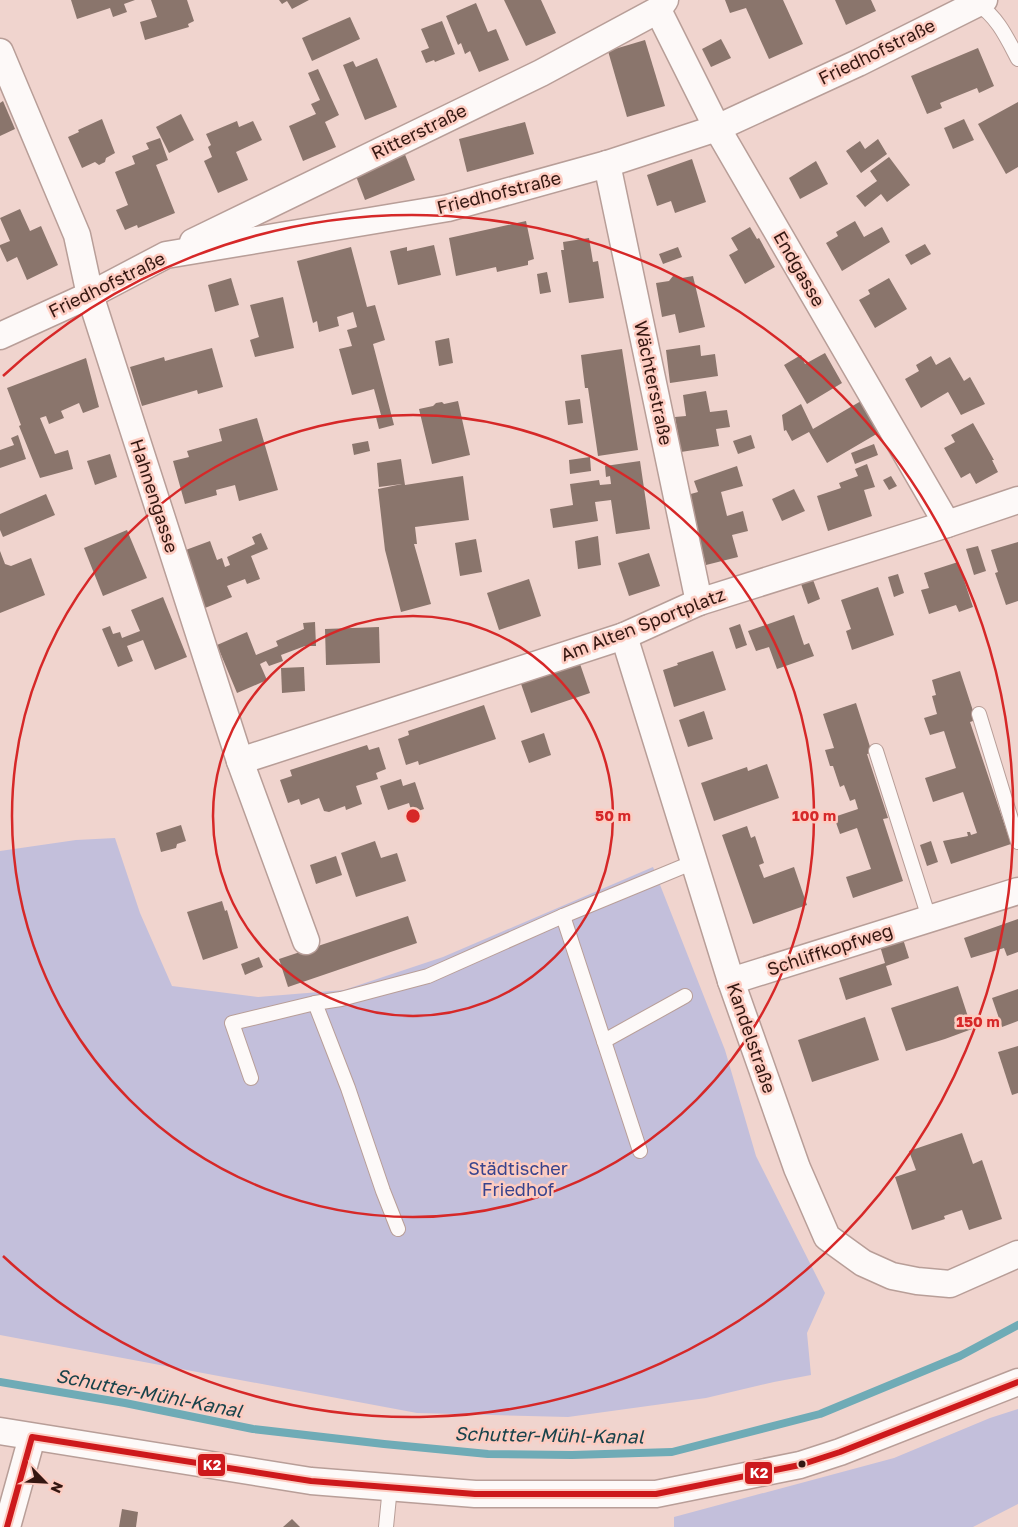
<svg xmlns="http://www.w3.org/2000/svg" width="1018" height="1527" font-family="'Golos Text',sans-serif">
<rect width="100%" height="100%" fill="#f0d4ce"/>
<g fill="#c3bfdb">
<polygon points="115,838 140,913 172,986 258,997 344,990 443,957 653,867 725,1050 756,1156 825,1293 807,1333 811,1375 774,1382 706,1398 568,1417 417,1413 0,1335 0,851 76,840"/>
<polygon points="1018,1409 1018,1504 973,1527 674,1527 674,1517 894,1458 990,1418"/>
</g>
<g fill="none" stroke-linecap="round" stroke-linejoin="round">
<polyline stroke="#6fabb6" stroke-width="8" points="0,1382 125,1403 253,1429 384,1444 488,1454 572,1455 672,1452 820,1414 960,1356 1018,1325"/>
</g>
<g fill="#8a756c">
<polygon points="71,0 135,0 124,4 127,12 113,17 110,8 77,19"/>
<polygon points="151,0 187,0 194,21 188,24 189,27 145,40 140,22 157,17"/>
<polygon points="279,0 309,0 292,9 287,1 282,4"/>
<polygon points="504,0 541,0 556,33 526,46"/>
<polygon points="725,0 783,0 803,44 769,59 746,8 730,13"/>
<polygon points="835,0 871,0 876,11 846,25"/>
<polygon points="476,3 488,32 496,29 509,60 479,72 470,51 465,54 461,43 458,45 446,16"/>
<polygon points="350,17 360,39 312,61 302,38"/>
<polygon points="442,21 455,54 435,62 434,60 426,63 421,51 429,48 421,29"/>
<polygon points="721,39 731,58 711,67 702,49"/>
<polygon points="645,40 665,106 627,117 608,51"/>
<polygon points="978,48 994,86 979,93 977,88 940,103 942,108 927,114 911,76"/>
<polygon points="377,58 397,107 365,120 343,65 353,61 356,67"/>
<polygon points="318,69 339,115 325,122 336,147 303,161 289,126 316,114 311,104 320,100 308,73"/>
<polygon points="3,101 15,129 0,136 0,103"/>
<polygon points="1018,102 1018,167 1006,174 978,124"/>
<polygon points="181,114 194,140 169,153 156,127"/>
<polygon points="102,119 115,153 106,158 105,162 99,165 95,162 82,168 68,137 79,132 78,130"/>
<polygon points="964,119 974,140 953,149 944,128"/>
<polygon points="237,121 239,127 253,121 262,140 236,152 248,180 218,193 204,161 212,157 208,147 211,145 206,134"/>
<polygon points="525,122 534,154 467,172 459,139"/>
<polygon points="160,138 168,160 156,165 175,213 138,228 137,225 125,230 116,210 128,205 115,172 135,164 132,156 149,149 146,143"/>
<polygon points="878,139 887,154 861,173 846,151 860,141 865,149"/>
<polygon points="404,152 415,180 365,200 354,171"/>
<polygon points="889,157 910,185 887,202 881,194 865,207 856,196 877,181 870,171"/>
<polygon points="692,159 706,202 675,213 671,201 657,206 647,175"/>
<polygon points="816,161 828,184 800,199 789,178"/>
<polygon points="20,209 30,231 41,226 58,265 27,280 17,257 7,262 0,247 0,245 10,241 0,218"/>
<polygon points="526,221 534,259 528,261 528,265 497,272 496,267 456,276 449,238"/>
<polygon points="855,221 864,237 882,227 890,242 842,271 826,243 838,236 836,232"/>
<polygon points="750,227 757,239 759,238 775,267 745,284 729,255 738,250 731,238"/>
<polygon points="589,238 593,262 598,261 604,298 569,303 561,250 564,250 563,242"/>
<polygon points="925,244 931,254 911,265 905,255"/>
<polygon points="434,245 441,275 398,285 390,251 407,247 407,251"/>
<polygon points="351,247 367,307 375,305 385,340 373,344 394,425 379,429 376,417 381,415 374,389 352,395 339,349 352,346 347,330 357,327 353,312 337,317 339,326 319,332 317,321 313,323 297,261"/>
<polygon points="678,247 682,257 663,264 659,254"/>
<polygon points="547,272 551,292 540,294 537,274"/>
<polygon points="673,276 677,276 682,278 693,276 705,327 679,333 675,314 662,317 656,283 669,281"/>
<polygon points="231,278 239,305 215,312 208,285"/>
<polygon points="889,278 907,309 875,328 859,300 870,294 868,290"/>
<polygon points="283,297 294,348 255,357 250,340 259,337 250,305"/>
<polygon points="449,338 453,363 439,366 435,341"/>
<polygon points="700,345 701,356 715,354 718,376 670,383 666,350"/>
<polygon points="212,348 223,387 198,394 197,390 142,406 130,367 164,357 165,361"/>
<polygon points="622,349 638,450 598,456 588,388 585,388 581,355"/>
<polygon points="825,353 842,383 807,404 784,365 801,355 805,364"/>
<polygon points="931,356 936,365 950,357 964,381 970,377 985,404 961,415 948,392 921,408 905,379 919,371 916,365"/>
<polygon points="86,358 99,407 83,413 79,403 61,411 64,418 49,424 46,416 40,418 55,454 68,450 73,469 40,478 19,426 21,425 7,388"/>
<polygon points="706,391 710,412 727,410 730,427 716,429 719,446 681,452 675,417 686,416 683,395"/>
<polygon points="580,399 583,423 568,425 565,401"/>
<polygon points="458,401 470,455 432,464 419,409 433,406 436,403 442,402 444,404"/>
<polygon points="861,401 880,432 827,463 809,432 792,441 786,430 784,431 782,415 801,404 813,429"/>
<polygon points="257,418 278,490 239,501 235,485 216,490 217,495 185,504 173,461 189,457 187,451 222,441 219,429"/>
<polygon points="973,423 994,460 992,460 998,472 976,484 970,473 961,478 944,448 955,442 951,435"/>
<polygon points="18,435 26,459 0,468 0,450 14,445 11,438"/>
<polygon points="751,435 755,448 738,454 733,441"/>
<polygon points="368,441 370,451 354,455 352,444"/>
<polygon points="874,444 878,455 855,464 851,453"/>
<polygon points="110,454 117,477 95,485 87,461"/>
<polygon points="590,457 591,471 570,474 569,460"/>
<polygon points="401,459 405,485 463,476 469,520 415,527 417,544 414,544 431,604 401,612 385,550 378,489 402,484 379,487 377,463"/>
<polygon points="640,461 650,529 616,534 611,500 595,502 598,521 553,528 550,509 573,505 570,484 599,480 600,485 611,484 610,476 606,477 605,466"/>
<polygon points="867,464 875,487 864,490 872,516 828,531 817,496 841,488 839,483 858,476 855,469"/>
<polygon points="737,466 743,486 721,492 727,516 743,511 748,531 732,535 738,557 706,565 687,495 698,492 694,481"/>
<polygon points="891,476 897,486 889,490 883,480"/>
<polygon points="794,489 805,511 782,521 772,499"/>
<polygon points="46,494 55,515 3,537 0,530 0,514"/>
<polygon points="127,530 147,578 103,596 84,548"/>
<polygon points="261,533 268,549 251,556 260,579 247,584 245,579 227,586 232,597 205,608 183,551 210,541 217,560 222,558 225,567 230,565 227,557 255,544 252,537"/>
<polygon points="598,536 601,565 578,569 575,541"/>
<polygon points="476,539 482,572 460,576 455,543"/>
<polygon points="1018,542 1018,601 1006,605 995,573 998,572 991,550"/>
<polygon points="978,546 986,571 974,575 966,549"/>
<polygon points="0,551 5,564 11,566 31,558 45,595 0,613"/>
<polygon points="649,553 660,586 629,596 618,563"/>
<polygon points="958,562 973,607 959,612 956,605 929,614 921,590 929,588 924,573"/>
<polygon points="898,574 904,593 894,597 888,577"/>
<polygon points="812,577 820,599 808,604 800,581"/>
<polygon points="529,579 541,616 499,630 487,593"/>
<polygon points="878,587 894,635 852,650 846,631 851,629 841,600"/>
<polygon points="163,597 187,657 155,670 143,640 127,646 133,661 118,667 102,629 110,626 113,634 120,632 122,638 140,631 131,610"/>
<polygon points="794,615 804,645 809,643 814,656 777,669 769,647 756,651 748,631"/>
<polygon points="315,622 316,646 305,646 281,655 283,661 269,666 266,661 260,664 267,680 237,693 217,645 247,632 256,655 278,646 276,641 304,629 303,623"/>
<polygon points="740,624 747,645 736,649 729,628"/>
<polygon points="379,627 380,663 326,665 325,629"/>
<polygon points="713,651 726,690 674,707 663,670 678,665 677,663"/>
<polygon points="579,661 590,693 531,713 520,681"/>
<polygon points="304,667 305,691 282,693 281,668"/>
<polygon points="960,671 976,720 970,722 1011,844 951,864 943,841 968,836 967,832 970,832 971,835 977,833 963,792 933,802 925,778 956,768 944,731 930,735 924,718 937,714 932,696 936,695 932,680"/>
<polygon points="856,703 872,753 867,754 888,818 883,819 903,881 853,898 846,877 871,869 857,828 840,834 834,817 858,809 855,799 850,801 844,785 840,787 833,766 830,766 825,750 834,748 823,714"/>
<polygon points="484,705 496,739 419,765 418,761 406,765 398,739 409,735 408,731"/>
<polygon points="704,711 713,739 688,747 679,720"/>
<polygon points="544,733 551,755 529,763 521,741"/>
<polygon points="367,745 369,750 379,747 386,769 376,773 378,779 356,786 362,804 346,810 345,806 329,812 324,811 319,798 301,805 299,799 288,803 280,780 292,776 290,770"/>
<polygon points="767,764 779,798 714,821 701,783 747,767 748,771"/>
<polygon points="401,779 403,786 415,782 424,809 412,813 409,803 388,810 380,786"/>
<polygon points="181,825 186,841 177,844 176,848 161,852 156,833"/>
<polygon points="747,826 751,838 755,836 764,863 759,865 764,878 794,867 807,905 753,924 722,835"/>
<polygon points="375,841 381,858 397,853 406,881 356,897 341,853"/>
<polygon points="931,841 938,862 927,866 920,845"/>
<polygon points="336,856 342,875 316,884 310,865"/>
<polygon points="222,901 225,911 227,910 238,948 203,960 187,912"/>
<polygon points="408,916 417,943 288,987 279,959"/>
<polygon points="1018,919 1018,952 1007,956 1004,948 971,958 964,938"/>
<polygon points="903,939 909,958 886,966 892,985 846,1000 839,978 885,963 880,946"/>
<polygon points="259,957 263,967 245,975 241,964"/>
<polygon points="958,986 972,1029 945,1039 906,1051 891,1008"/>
<polygon points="1018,989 1018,1021 1002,1027 992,998"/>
<polygon points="865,1017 879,1060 812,1082 798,1040"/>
<polygon points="1018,1046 1018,1093 1012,1095 998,1052"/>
<polygon points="962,1133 973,1164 982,1160 1002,1219 969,1230 962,1210 944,1216 945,1219 912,1230 895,1177 916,1170 909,1151"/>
<polygon points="122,1509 138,1512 136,1527 119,1527"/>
<polygon points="292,1519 300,1527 283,1527"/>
</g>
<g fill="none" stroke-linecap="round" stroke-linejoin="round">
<defs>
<g id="lane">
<path d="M977,4C997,16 1007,38 1018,59"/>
<polyline points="979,714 1018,842"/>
<polyline points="876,751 929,918"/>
<polyline points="563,916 640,1151"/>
<polyline points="315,1003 348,1088 383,1191 398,1229"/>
<polyline points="604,1041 685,996"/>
<polyline points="251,1078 232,1023 315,1003 341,999 428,976 563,916 694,862"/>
<polyline points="386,1527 390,1487"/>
</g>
<g id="street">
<polyline points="658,10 717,128 947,524"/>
<polyline points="0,52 77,235 90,295 240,761 306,941"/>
<polyline points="607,164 699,602"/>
<polyline points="193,242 541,73 658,10 665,0"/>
<polyline points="0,336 90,295 166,255 448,208 607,164 717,128 858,63 984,0"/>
<polyline points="624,636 731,981 797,1168 827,1237 863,1263 892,1276 917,1281 950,1284 1018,1254"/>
<polyline points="240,761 624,636 699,602 947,524 1018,500"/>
<polyline points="731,981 1018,891"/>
<polyline points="0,1431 311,1481 475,1494 656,1494 800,1465 840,1452 1018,1382"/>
<polyline points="7,1527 32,1437"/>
</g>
</defs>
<use href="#lane" stroke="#b89e98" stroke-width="16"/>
<use href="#street" stroke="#b89e98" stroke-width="29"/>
<use href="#lane" stroke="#fdf9f8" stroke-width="14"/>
<use href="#street" stroke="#fdf9f8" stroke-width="26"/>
<defs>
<polyline id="bus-1" points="7,1527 32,1437 311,1481 475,1494 656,1494 800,1465 840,1452 1018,1382"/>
</defs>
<use href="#bus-1" stroke="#fdccc1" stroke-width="10"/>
<use href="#bus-1" stroke="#cd191c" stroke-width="6"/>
</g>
<g fill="none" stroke="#d62828" stroke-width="2.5">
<circle cx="413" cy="816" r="200"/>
<circle cx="413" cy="816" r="401"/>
<path d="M3 376A601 601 0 1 1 3 1256"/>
</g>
<circle fill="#341711" stroke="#fdccc1" stroke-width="2" cx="802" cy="1464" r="4.5"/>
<g text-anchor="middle" stroke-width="5" stroke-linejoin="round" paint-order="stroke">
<g font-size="18" fill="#341711" stroke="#fdccc1">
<text transform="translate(877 52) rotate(-26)" y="6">Friedhofstraße</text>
<text transform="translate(419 132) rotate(-26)" y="6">Ritterstraße</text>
<text transform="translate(499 193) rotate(-14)" y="6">Friedhofstraße</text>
<text transform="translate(799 269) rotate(60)" y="6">Endgasse</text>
<text transform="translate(107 285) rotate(-26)" y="6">Friedhofstraße</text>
<text transform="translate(653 383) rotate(78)" y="6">Wächterstraße</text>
<text transform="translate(154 496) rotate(72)" y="6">Hahnengasse</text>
<text transform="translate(643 625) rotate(-21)" y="6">Am Alten Sportplatz</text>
<text transform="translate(830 950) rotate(-18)" y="6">Schliffkopfweg</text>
<text transform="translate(751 1038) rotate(71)" y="6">Kandelstraße</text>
</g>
<g font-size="18" fill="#37438d" stroke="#fdccc1">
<text x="518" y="1175">Städtischer<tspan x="518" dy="21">Friedhof</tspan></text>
</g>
<g font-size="19" font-style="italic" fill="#18434b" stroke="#fdccc1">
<text transform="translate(149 1393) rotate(11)" y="7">Schutter-Mühl-Kanal</text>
<text transform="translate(549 1435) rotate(1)" y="7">Schutter-Mühl-Kanal</text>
</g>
</g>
<circle cx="413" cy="816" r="8" fill="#d62828" stroke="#fdccc1" stroke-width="2.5"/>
<g font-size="15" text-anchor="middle" font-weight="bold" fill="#d62828" stroke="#fdccc1" stroke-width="5" stroke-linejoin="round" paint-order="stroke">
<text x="613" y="821">50 m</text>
<text x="814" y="821">100 m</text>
<text x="978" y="1027">150 m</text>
</g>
<g stroke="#fdccc1" stroke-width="2">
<rect x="197" y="1453" width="29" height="24" rx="5" fill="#cd191c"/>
<rect x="744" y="1461" width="29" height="24" rx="5" fill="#cd191c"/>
</g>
<g font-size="14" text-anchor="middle" font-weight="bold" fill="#fff">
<text x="212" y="1470">K2</text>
<text x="759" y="1478">K2</text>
</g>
<g transform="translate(45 1482) rotate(114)" stroke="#fdccc1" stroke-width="4" paint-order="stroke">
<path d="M0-4L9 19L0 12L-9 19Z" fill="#341711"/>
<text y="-8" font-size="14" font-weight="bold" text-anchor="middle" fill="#341711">N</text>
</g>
</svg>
